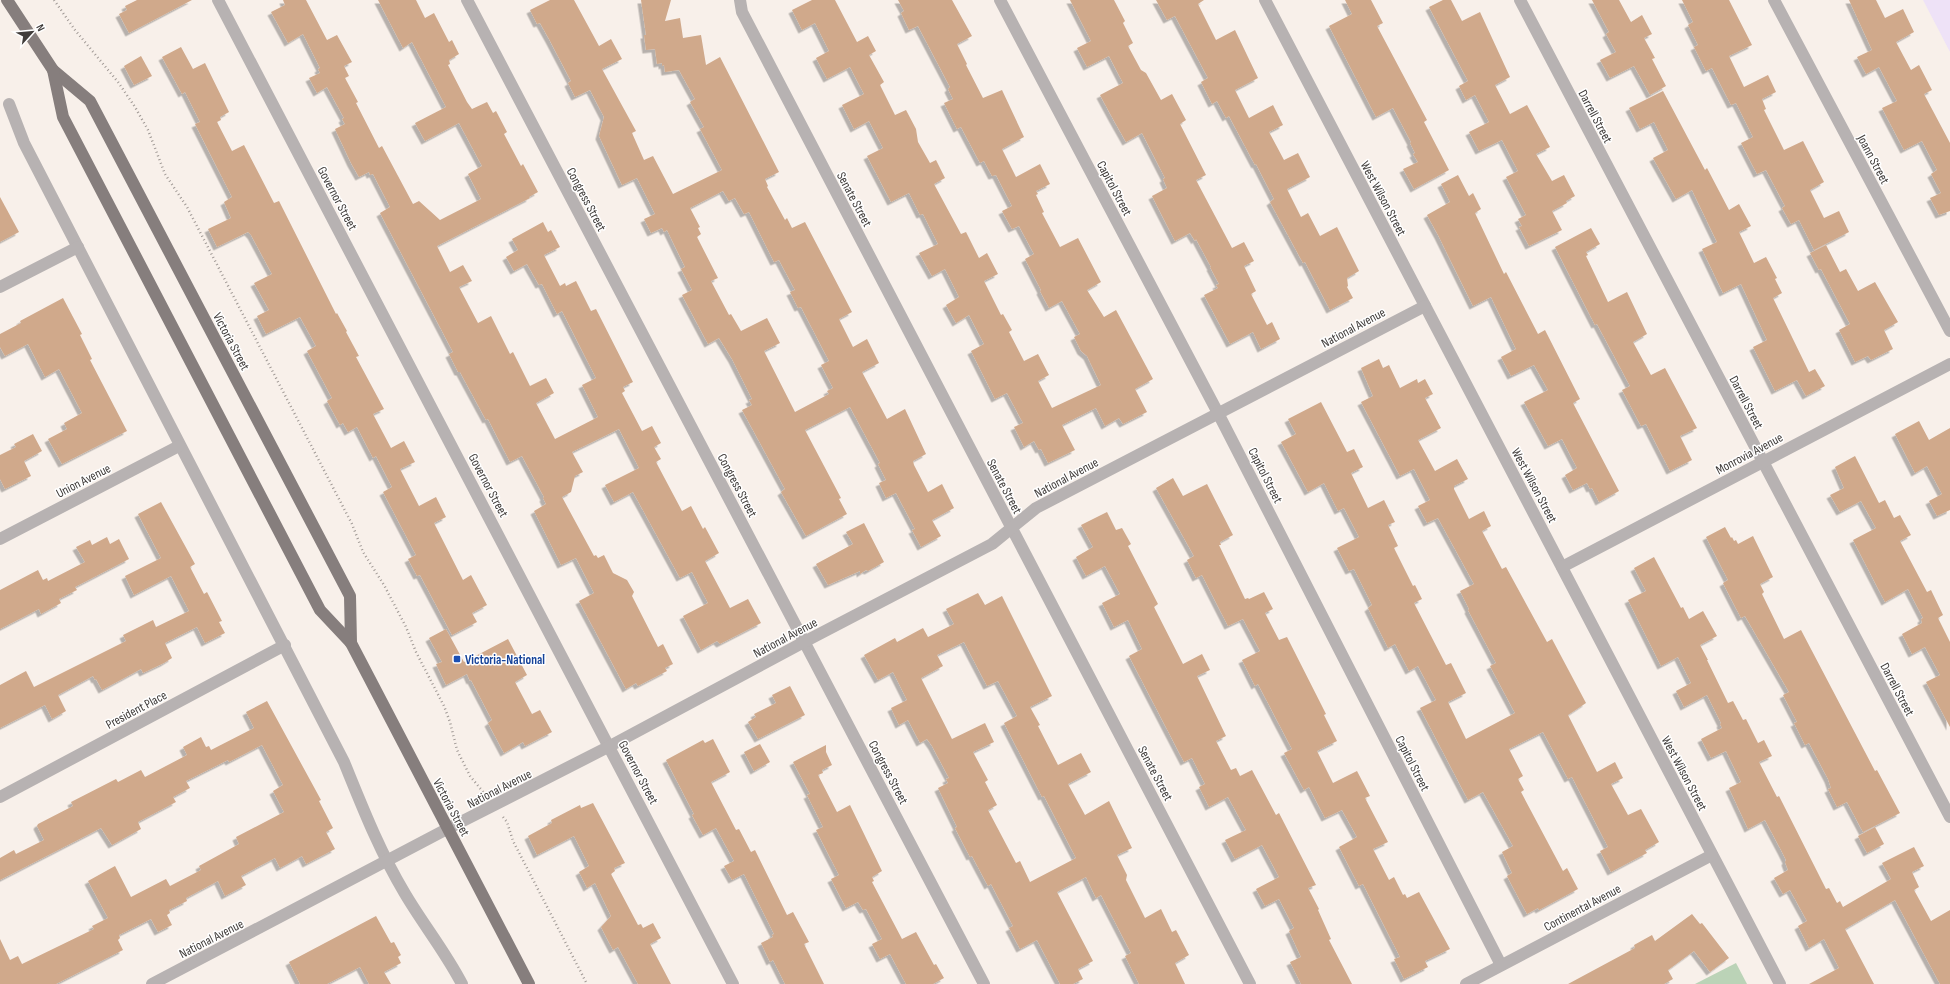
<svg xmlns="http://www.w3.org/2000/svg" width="1950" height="984" font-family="'Sofia Sans Condensed',sans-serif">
<defs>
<filter id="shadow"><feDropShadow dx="-3.5" dy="3.5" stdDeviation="0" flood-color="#0004"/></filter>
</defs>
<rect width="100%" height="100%" fill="#f8f0ea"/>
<polygon fill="#eee2f7" points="1923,0 1950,0 1950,52"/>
<polygon fill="#bbd3b7" points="1736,963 1747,984 1695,984"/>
<g fill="#d0a98b" fill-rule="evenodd" filter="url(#shadow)">
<polygon points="137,0 192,0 129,33 119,14 127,10 125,6"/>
<polygon points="283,0 306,0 327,40 337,35 352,62 344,66 349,76 345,78 358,102 356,103 379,148 382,146 413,204 419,201 440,220 481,199 468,174 482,166 459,123 425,141 415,123 446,107 412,42 403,48 378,0 416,0 425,18 434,13 449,42 452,40 459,54 449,60 450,64 448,65 467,102 472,109 487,102 493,113 496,111 507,132 504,134 521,166 523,164 538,192 529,197 530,198 437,246 450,272 463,265 472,281 459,287 478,323 491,316 510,354 513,352 530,386 546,378 554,393 536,403 555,439 598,417 582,385 596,378 562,311 557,314 542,284 539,285 527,264 514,271 506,257 518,250 512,239 543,222 548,232 551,230 560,247 544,255 560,286 565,283 566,286 576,281 591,311 596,309 633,382 623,387 625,391 622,393 642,431 652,426 661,443 654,447 661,459 656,462 682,511 691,506 703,529 705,527 719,553 705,561 730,608 748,599 761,623 720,644 717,641 701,650 683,616 708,603 692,572 680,578 633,492 614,502 605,485 639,468 619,429 572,452 583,472 575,476 571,492 562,497 594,556 596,555 598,558 604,555 613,573 627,580 634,592 632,596 658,647 663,644 673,664 665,668 667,671 638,686 636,683 626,689 579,601 594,593 576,558 561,565 534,511 546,504 543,498 544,497 522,456 510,462 488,419 486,420 460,372 458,372 449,354 453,352 380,213 390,207 373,174 370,175 369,172 359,177 351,163 335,129 345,124 342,119 344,118 327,87 317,93 309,78 320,73 318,69 320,68 303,34 288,43 271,12 285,5"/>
<path d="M550,0H574L599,46L611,39L622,59L602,69L636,131L632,133L644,160L653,156L673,194L722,170L700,129L704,127L690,102L695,99L679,70L665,72L664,65L662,66V63L657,64L655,49L646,50L644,35H646L641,0H671L665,21L680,18L683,38L701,35L706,65L720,57L779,172L765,179L768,186L767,187L785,220L787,218L792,228L805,222L852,312L839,319L853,347L867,339L879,363L862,372L887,419L905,409L926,454L913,461L914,465L928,492L942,484L954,508L932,520L941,536L921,547L912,530L915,529L896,493L886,498L879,483L886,480L878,464L880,463L850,407L805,430L841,498L839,499L847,514L806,536L781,492L785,489L742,410L752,405L749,400L752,399L732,359L719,338L708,344L682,295L692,290L681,269L685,267L667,230L664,232L662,228L651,233L644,219L655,214L637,178L622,185L599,136L604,117L590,90L575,97L568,83L571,81L549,39L540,23L537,24L530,10ZM723,191L729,201L735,198L744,214L749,212L774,262L779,260L795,290L790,292L798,308L801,307L829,361L821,365L833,388L827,391L829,394L795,412L764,351L780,343L767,318L741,331L731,314L729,315L711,281L718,278L697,237L701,234L698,228L700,227L690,208Z"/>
<polygon points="812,0 835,0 857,42 868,36 876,51 869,55 884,82 880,85 895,115 906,110 916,129 918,142 930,163 936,160 945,178 934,184 961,234 966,232 979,258 987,253 998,274 984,281 1001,315 1003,314 1012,330 1009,332 1024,361 1038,354 1049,375 1038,381 1052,408 1101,385 1087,356 1081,351 1074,337 1080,334 1062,301 1049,308 1040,291 1041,290 1025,259 1034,254 1019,226 1012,229 1002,211 1012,206 996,175 992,176 984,161 980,163 961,127 957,129 944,103 953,99 948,89 950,87 918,26 909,30 901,13 904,11 898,0 952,0 972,36 957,44 967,64 966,65 983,98 1002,90 1024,137 1002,149 1016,177 1040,164 1050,184 1036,191 1038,194 1036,195 1044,212 1042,213 1060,247 1078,238 1101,282 1087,290 1104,317 1116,310 1153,379 1135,389 1147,412 1123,424 1119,418 1105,426 1096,408 1062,425 1075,450 1048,463 1041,449 1039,450 1034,441 1024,447 1014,427 1023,423 1007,393 995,399 971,351 984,344 969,315 956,323 946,305 959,297 945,269 932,276 919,253 938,244 923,214 920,215 909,193 891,202 867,156 883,148 869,121 854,129 842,105 864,94 850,67 827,79 816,58 829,51 815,23 802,30 792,10"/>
<polygon points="1070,0 1114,0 1125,21 1123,23 1133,43 1128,46 1141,70 1146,73 1161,100 1172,94 1186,120 1180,124 1206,175 1196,180 1232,248 1244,242 1254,261 1244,266 1256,291 1251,294 1267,325 1272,322 1280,339 1261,349 1253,332 1230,344 1204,295 1218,288 1216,285 1219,284 1210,267 1211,267 1196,239 1195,241 1190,233 1175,241 1152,196 1167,188 1163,179 1165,178 1142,133 1126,142 1113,119 1100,95 1123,83 1109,56 1087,67 1077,48 1091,41"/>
<polygon points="1156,0 1204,0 1198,4 1216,40 1235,30 1258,78 1235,90 1249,118 1273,105 1283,125 1269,132 1284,160 1298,153 1310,177 1287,189 1301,217 1308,213 1320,236 1337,227 1359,271 1347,278 1348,286 1347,287 1353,298 1330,310 1305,262 1303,263 1270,202 1274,199 1256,164 1255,165 1229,116 1226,118 1217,101 1212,104 1201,82 1208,78 1175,16 1167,20"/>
<polygon points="1345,0 1371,0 1383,23 1377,26 1427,120 1424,122 1449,170 1414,189 1403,169 1418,162 1413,154 1415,153 1410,143 1411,142 1393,108 1376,117 1329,26 1352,14"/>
<polygon points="1443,0 1451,0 1462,21 1480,12 1510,77 1495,85 1510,114 1527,105 1550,147 1536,154 1552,181 1564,175 1575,196 1566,201 1567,203 1552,211 1562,230 1529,246 1519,227 1522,226 1518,219 1526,215 1506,177 1518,171 1502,140 1479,151 1469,132 1489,122 1475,95 1466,100 1459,86 1468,81 1429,7"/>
<polygon points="1592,0 1619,0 1631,22 1642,15 1652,34 1644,38 1655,58 1652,59 1666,86 1650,95 1634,66 1610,78 1600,60 1616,52 1606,34 1609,32"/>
<polygon points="1682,0 1729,0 1752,45 1729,56 1744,87 1768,75 1776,92 1762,99 1766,109 1764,110 1784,150 1803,141 1824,182 1810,190 1824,218 1839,211 1849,232 1814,250 1799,220 1791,224 1782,208 1785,206 1766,170 1757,174 1741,143 1753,137 1736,103 1731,105 1712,68 1706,71 1694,47 1698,45 1688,25 1693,22"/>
<polygon points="1849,0 1876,0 1885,18 1903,9 1914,32 1896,42 1911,70 1919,65 1932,90 1924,94 1950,143 1950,211 1939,215 1930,198 1941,193 1931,174 1937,170 1922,141 1904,150 1882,108 1897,101 1879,67 1866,74 1857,57 1872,50"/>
<polygon points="181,47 193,69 205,63 229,112 220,117 221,120 217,122 232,151 244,145 274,203 279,201 336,314 337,313 347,331 346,332 359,356 356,357 384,409 373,414 391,448 404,441 415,462 400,469 419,506 436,497 446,517 434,523 463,580 471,575 487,605 472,613 477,622 452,635 420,575 417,576 408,559 416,555 383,492 392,487 376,456 373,458 357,427 348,432 343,423 340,425 327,401 332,398 307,351 316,346 300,317 266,334 257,316 269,310 254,283 272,274 251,235 248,232 217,247 208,229 231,218 224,202 232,197 195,124 200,122 185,92 182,94 162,57"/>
<polygon points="141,56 152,76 134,85 124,66"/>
<polygon points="1663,91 1705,170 1707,168 1729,210 1739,204 1751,226 1739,232 1754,263 1766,257 1777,278 1775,279 1782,293 1773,298 1809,372 1815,369 1825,386 1806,396 1797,380 1775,391 1753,347 1767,340 1741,284 1723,293 1702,249 1717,242 1692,190 1676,199 1653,158 1668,150 1654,122 1640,129 1629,108"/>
<polygon points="1458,175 1469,196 1473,193 1481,209 1475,213 1504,274 1506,272 1538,334 1545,330 1580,399 1573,403 1619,491 1599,502 1592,488 1590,489 1587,483 1573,490 1565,475 1577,468 1562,439 1548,446 1524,402 1548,390 1534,365 1511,376 1501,357 1516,349 1491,297 1473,306 1438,235 1427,215 1450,202 1441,184"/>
<polygon points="0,197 19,232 0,242"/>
<polygon points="1591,228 1600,244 1586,252 1588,255 1586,256 1608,302 1627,292 1647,334 1633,342 1651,375 1665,368 1697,428 1680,436 1692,460 1670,471 1646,424 1641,426 1622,390 1630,386 1597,324 1595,325 1555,247"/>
<polygon points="1826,245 1840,272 1846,269 1858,291 1875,282 1898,322 1884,330 1893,349 1871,360 1868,356 1855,362 1839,330 1850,324 1821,269 1819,270 1810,253"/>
<polygon points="63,298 82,334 80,335 92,359 90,360 127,431 62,464 48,439 67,429 64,423 82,413 59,369 45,377 28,344 5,356 0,347 0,334 21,323 20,321"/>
<polygon points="1379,359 1383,368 1389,365 1400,388 1417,379 1418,383 1425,379 1433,394 1425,398 1441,428 1418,440 1435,471 1457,459 1468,479 1454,486 1454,489 1469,519 1484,511 1491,526 1482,531 1502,569 1506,567 1547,642 1552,639 1586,703 1568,715 1597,772 1615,762 1623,778 1611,784 1628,815 1641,809 1659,842 1645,850 1647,853 1611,872 1600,851 1608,847 1572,777 1568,779 1543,732 1509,749 1523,776 1518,779 1524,790 1521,792 1563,871 1567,868 1578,889 1539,910 1538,908 1527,914 1507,876 1512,873 1502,852 1513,846 1483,792 1468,800 1420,708 1436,700 1418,666 1409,671 1395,644 1388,648 1368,608 1372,605 1354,569 1349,571 1337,548 1359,537 1344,508 1338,511 1324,483 1308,492 1281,442 1296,434 1288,419 1321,402 1347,452 1354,449 1363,467 1351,473 1368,508 1384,500 1395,522 1388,525 1398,546 1394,548 1413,586 1415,585 1422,599 1414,603 1446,665 1451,663 1466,693 1448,702 1466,739 1515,713 1490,666 1496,663 1468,610 1469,609 1460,591 1474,584 1438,518 1427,523 1418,506 1430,500 1414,469 1400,476 1361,402 1373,396 1361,368"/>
<polygon points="1919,421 1929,440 1950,428 1950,510 1937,516 1929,501 1942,494 1927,466 1915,473 1895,434"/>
<polygon points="33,434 42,451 24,461 31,476 5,489 0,479 0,455 16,447 14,444"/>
<polygon points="1855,456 1879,503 1885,500 1894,518 1900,515 1911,535 1900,541 1927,592 1931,590 1943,615 1938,618 1950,642 1950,727 1926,682 1940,675 1925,647 1912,654 1902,634 1922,623 1921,619 1923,618 1908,589 1885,602 1853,540 1876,528 1861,501 1840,512 1830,495 1844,488 1835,467"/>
<polygon points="1173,478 1183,496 1207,484 1233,535 1220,542 1221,545 1219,545 1245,599 1248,598 1249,599 1264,592 1273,609 1265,613 1279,640 1287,637 1326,714 1324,715 1337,741 1317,751 1333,783 1357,771 1370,796 1365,798 1388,842 1373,849 1389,880 1394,877 1403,895 1405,894 1407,898 1419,892 1450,949 1425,961 1428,967 1404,979 1394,959 1400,957 1363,884 1359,886 1339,847 1357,837 1342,810 1325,818 1309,787 1304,790 1284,753 1292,749 1258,684 1255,686 1242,660 1260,651 1243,619 1228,626 1202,575 1196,578 1187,560 1194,556 1156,488"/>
<polygon points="161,502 195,564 190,567 204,594 207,592 222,621 219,622 225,633 205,643 197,627 165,643 172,658 164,663 143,673 141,669 102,690 96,679 95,680 93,676 58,695 66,711 52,719 45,705 0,728 0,685 26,671 34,687 126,641 123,635 153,620 156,627 189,611 171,576 134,595 125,576 161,558 138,514"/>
<polygon points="1107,512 1116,530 1122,528 1131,544 1128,546 1158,604 1154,607 1183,664 1202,654 1210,670 1197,676 1226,736 1216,741 1231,770 1236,768 1240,776 1252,770 1276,815 1279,813 1316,885 1308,888 1319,909 1318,910 1331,939 1329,940 1352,984 1301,984 1290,962 1301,957 1289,931 1294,928 1279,899 1265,906 1256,889 1279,877 1262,845 1235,859 1225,840 1246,830 1228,797 1209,807 1199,787 1205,784 1192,758 1184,762 1129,656 1142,649 1128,620 1114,627 1102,603 1120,594 1105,566 1086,576 1076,557 1093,547 1081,525"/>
<polygon points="864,523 884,562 868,571 866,570 860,574 860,571 828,585 816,564 853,544 846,532"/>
<polygon points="1725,527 1731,538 1732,537 1734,541 1736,540 1738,544 1753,536 1773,577 1760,584 1764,592 1762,594 1784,639 1801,630 1875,771 1877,770 1900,813 1863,832 1847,802 1837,807 1828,789 1831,788 1828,779 1809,743 1805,745 1794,723 1797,722 1783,695 1789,692 1745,616 1741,618 1723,583 1728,580 1706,537"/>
<polygon points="107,537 110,544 119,539 129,559 75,587 77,590 59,599 61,603 41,614 39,609 0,629 0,590 38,570 43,580 47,578 48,581 85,562 76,547 90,540 92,545"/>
<polygon points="1654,557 1681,608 1683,607 1689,619 1703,611 1717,636 1700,645 1708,660 1707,660 1728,703 1733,701 1743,720 1746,719 1758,743 1764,740 1772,756 1759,762 1777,797 1779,796 1826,889 1829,888 1837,903 1840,901 1843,907 1891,879 1882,863 1914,847 1924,866 1912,872 1919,887 1914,890 1931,921 1950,910 1950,984 1940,984 1895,900 1845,929 1874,984 1809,984 1839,968 1824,939 1809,948 1798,926 1807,921 1790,890 1783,894 1774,878 1788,870 1785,862 1786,860 1781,850 1765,820 1748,829 1729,788 1741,782 1726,751 1711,758 1701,739 1722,728 1720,724 1721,723 1707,695 1684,707 1676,691 1691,683 1678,657 1661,666 1628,600 1646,591 1634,568"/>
<path d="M978,593L985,605L1002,596L1052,696L1030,707L1040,725L1038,726L1058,765L1081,753L1091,772L1068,784L1085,815L1109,801L1132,848L1117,855L1127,875L1126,880L1145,918L1161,909L1172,932L1176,930L1189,955L1175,963L1185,984H1139L1125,956L1131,953L1101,895L1096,898L1086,877L1057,892L1093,961L1078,969L1083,979L1073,984H1060L1037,940L1020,949L1009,928L1013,926L991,884L988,886L972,856L970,857L955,828L957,827L938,788L948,783L946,779L949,778L932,746L927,739L920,743L908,720L899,725L891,708L907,700L893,672L878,680L864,655L895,638L897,642L923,628L928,637L954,624L946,609ZM964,642L987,686L998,681L1017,716L1004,723L1042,797L1044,796L1076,858L1030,882L1020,861L1016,863L988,810L997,805L985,782L988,780L973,752L994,742L985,723L952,739L921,678L943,666L937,655Z"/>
<polygon points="446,629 464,662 508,639 527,675 515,682 532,714 540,710 552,732 525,746 523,742 504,753 488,723 492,720 471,680 470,681 467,674 446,685 436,664 442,662 429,638"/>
<polygon points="790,686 805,715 758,739 748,722 756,717 754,714 776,703 772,695"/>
<polygon points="267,701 321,800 319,801 333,828 326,832 335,849 306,864 302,856 280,868 275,858 241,876 246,885 225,896 218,881 186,898 187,901 169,910 170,913 167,915 172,925 158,932 151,919 119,935 120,938 118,940 123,950 56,984 0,984 0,939 10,960 18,956 22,964 94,929 92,926 108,918 88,881 115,866 131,897 166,879 170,886 201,870 199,866 239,844 236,837 284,812 273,791 283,785 262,745 229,762 228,760 186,781 190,788 173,797 176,802 138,822 141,829 112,845 101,828 0,880 0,858 14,850 16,854 44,840 37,826 38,824 73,806 71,802 116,779 118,782 141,770 145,777 187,755 183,747 201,737 206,747 209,746 211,750 254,728 246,712"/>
<polygon points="713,739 730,772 711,782 736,830 739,829 751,852 755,850 787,915 793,912 809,942 804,944 824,984 785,984 773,960 770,962 761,943 773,937 772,935 774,934 744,874 732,880 724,866 734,861 716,828 703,835 692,815 694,814 666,760 703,740 705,743"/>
<polygon points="760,744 770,762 754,771 744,752"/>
<polygon points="826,745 826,752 832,765 822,770 823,773 818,775 837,812 850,805 882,871 872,877 874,881 872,882 902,939 916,932 934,965 936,964 944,978 933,984 906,984 890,954 880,959 872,944 882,939 866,909 863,910 858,902 846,908 831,879 839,875 816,830 823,827 807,795 810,794 793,762"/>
<polygon points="593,803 625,863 614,868 615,871 611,874 638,925 641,924 643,928 653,923 661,938 650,944 671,984 638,984 618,947 613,950 601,927 611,916 595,883 587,888 579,872 589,866 574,836 537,855 528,836 552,823 551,820 580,805 581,808"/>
<polygon points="1875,827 1884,844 1867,853 1858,836"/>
<polygon points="1692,914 1700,924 1702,923 1729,958 1710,972 1694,951 1668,970 1673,979 1664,984 1568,984 1635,948 1634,945 1652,935 1655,941"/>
<polygon points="376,916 391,943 394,942 401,955 398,957 401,963 384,972 391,984 369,984 360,967 327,984 300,984 289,962"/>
</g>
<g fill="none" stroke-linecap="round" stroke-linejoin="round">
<g stroke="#a09995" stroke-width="2.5" stroke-dasharray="1 3" stroke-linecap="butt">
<polyline points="54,0 75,30 118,82 135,107 148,130 165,174 187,207 352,524 363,552 384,585 406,627 416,652 444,706 450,722 457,750 470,776 484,793"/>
<polyline points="503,817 507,822 513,841 587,984"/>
</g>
<g stroke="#b7b2b2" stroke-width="12">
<polyline points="218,0 733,984"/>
<polyline points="467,0 984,984"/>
<polyline points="740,0 742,12 1250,984"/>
<polyline points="1000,0 1218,413 1501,965"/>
<polyline points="1265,0 1780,984"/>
<polyline points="1520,0 1950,817"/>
<polyline points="1774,0 1950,331"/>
<path d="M9,104L24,143L344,762C362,806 379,850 404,892C422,923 445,951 462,984"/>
<polyline points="0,287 78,247"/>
<polyline points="0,539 179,446"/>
<polyline points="1562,567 1950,364"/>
<polyline points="0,797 285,645"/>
<polyline points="152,984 447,829 610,746 804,642 992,544 1036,508 1425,306"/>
<polyline points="1466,984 1712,855"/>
</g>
<g stroke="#867e7d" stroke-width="12">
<polyline points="7,0 53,70 90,101 350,596 351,643"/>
<polyline points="53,70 63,117 320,610 351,643 529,984"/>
</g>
</g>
<rect fill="#1a4fb4" stroke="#fff" stroke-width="1.5" x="453" y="655" width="8" height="8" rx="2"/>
<g text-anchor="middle" stroke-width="3" stroke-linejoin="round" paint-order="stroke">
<g font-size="13" fill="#3f3b39" stroke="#fff">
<text transform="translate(1596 116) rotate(62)" y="5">Darrell Street</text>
<text transform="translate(1874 159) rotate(62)" y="5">Joann Street</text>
<text transform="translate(1115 188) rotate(62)" y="5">Capitol Street</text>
<text transform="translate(338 198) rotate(62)" y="5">Governor Street</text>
<text transform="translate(1384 198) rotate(62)" y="5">West Wilson Street</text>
<text transform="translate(587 199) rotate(62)" y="5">Congress Street</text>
<text transform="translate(855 199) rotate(62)" y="5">Senate Street</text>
<text transform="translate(1353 327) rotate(-28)" y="5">National Avenue</text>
<text transform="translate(232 341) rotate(62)" y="5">Victoria Street</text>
<text transform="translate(1747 402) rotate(62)" y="5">Darrell Street</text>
<text transform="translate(1749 453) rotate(-28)" y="5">Monrovia Avenue</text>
<text transform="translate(1266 475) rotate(63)" y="5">Capitol Street</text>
<text transform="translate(1066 477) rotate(-28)" y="5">National Avenue</text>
<text transform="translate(83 480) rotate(-27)" y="5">Union Avenue</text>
<text transform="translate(489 485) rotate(62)" y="5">Governor Street</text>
<text transform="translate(738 485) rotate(62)" y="5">Congress Street</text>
<text transform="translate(1535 485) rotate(62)" y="5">West Wilson Street</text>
<text transform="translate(1005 486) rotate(62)" y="5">Senate Street</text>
<text transform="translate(785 637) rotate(-28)" y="5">National Avenue</text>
<text transform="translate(1898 689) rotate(62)" y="5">Darrell Street</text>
<text transform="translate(136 709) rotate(-28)" y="5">President Place</text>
<text transform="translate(1413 763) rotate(63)" y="5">Capitol Street</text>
<text transform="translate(639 772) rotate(62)" y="5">Governor Street</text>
<text transform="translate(889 772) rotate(62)" y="5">Congress Street</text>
<text transform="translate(1156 773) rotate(62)" y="5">Senate Street</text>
<text transform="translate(1685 773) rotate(62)" y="5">West Wilson Street</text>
<text transform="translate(499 788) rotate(-27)" y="5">National Avenue</text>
<text transform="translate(452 807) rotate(62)" y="5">Victoria Street</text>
<text transform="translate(1582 907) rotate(-28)" y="5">Continental Avenue</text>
<text transform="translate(211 938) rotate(-27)" y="5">National Avenue</text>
</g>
<g font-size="13" font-weight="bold" fill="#164399" stroke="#fff" text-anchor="start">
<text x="465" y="664">Victoria-National</text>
</g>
</g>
<g transform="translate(32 32) rotate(63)" stroke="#ffffff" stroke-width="3" paint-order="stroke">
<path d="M0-3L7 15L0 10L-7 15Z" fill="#3f3b39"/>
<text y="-6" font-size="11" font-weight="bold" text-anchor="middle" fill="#3f3b39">N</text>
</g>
</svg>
